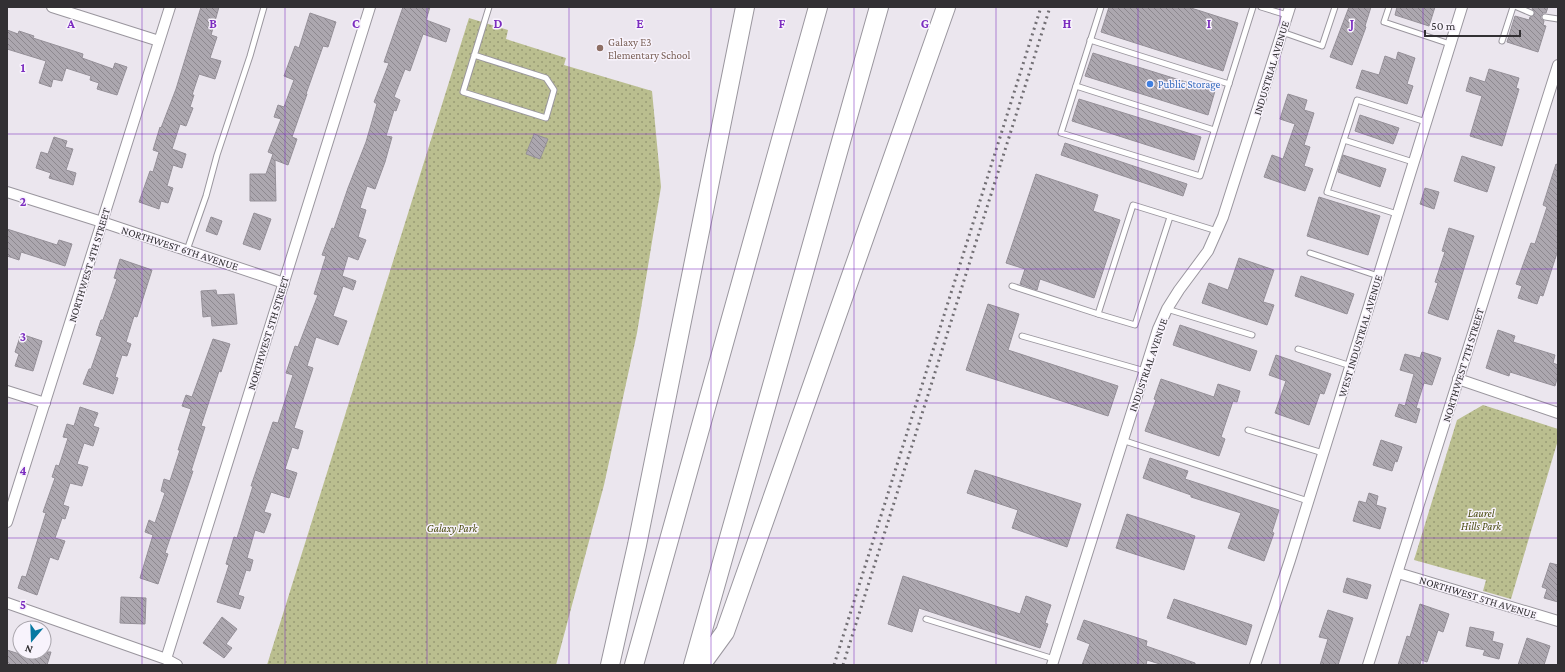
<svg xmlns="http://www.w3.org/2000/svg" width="1565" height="672" font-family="'Crimson Pro',serif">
<defs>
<pattern id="park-dots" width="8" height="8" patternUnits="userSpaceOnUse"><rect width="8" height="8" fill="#babe8f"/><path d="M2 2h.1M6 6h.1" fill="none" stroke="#989b75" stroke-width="1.8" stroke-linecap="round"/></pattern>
<pattern id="building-back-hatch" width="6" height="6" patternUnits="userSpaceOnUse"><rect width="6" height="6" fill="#aca7af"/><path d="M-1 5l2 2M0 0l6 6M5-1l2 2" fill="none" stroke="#8d888f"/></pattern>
</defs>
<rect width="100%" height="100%" fill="#ebe6ee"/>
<g fill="url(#park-dots)">
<polygon points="469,18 508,30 506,39 566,58 564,65 652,91 661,187 637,333 604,485 556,665 267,665"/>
<polygon points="1483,405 1558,429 1558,440 1511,599 1483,591 1486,580 1414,560 1457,420"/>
</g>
<g fill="url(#building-back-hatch)" stroke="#959098">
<polygon points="201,7 219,7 211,35 217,37 210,58 221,61 215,79 199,74 192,95 194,95 190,107 193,108 186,126 180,124 172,149 186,154 182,168 173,165 167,186 173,188 168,203 161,201 159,209 139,202 150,171 153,172 159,152 153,150 160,127 161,128 176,89"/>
<polygon points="403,7 430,7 426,20 450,29 446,42 423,34 410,71 405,69 394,97 400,100 396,111 394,110 386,136 392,137 385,162 375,189 367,186 360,208 366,210 358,237 366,240 358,260 348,256 342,276 356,281 353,290 343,286 333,316 347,321 338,345 316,337 307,366 313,368 294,428 303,431 298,449 292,447 285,469 297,473 289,498 271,492 264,512 271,514 264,533 255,530 247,558 253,560 250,571 246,570 238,595 244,597 240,609 217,602 229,565 226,564 234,537 237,538 253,486 251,486 273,422 278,423 293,375 286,373 295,346 298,347 318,295 314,294 326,256 322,255 332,228 334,229 348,188 366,142 377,104 374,102 389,63 384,62"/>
<polygon points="1109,7 1188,7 1238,23 1223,71 1101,32"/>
<polygon points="1349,7 1371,7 1365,26 1366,27 1352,65 1330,57"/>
<polygon points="1397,7 1435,7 1429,26 1395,15"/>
<polygon points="1533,7 1548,7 1546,13 1543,13 1541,16 1541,19 1544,21 1543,25 1546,26 1538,52 1507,42 1515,16 1529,20 1530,17 1535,14 1532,9"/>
<polygon points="310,13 336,22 328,47 323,46 306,94 307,94 292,137 297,139 288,165 275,160 276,201 250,201 250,174 266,174 273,154 268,152 281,119 274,117 278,105 284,107 294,80 284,76 295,46 299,48"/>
<polygon points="7,30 18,34 19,31 34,36 33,38 83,54 82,58 113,69 115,63 127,67 117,95 97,89 99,83 90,80 91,76 66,68 62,81 53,79 51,87 39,83 46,61 7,49"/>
<polygon points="1398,52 1415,58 1407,84 1413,86 1407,104 1356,88 1362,70 1379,75 1385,56 1396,60"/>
<polygon points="1093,53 1215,91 1208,115 1085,76"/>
<polygon points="1489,69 1519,78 1516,88 1519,89 1502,146 1470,136 1482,96 1466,91 1470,77 1485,82"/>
<polygon points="1288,94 1307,100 1304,110 1314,113 1304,145 1310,147 1304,166 1313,169 1305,191 1264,177 1272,155 1283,159 1295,124 1280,119"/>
<polygon points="1079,99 1201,137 1194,160 1072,121"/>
<polygon points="1360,115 1399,128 1393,144 1355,131"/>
<polygon points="534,134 548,139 540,159 526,154"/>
<polygon points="54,137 67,141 65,147 73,149 66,170 76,173 73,185 49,178 51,173 36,168 41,152 48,154"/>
<polygon points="1065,143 1187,184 1183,196 1061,155"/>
<polygon points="1343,155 1386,169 1380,187 1338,172"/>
<polygon points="1462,156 1495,167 1487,192 1454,181"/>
<polygon points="1556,164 1558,165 1558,250 1543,296 1540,295 1537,304 1518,298 1522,286 1516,284 1531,243 1535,244 1547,207 1543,205"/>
<polygon points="1036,174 1098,195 1093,211 1120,220 1094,298 1040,279 1037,290 1020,284 1025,269 1006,263"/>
<polygon points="1425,188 1439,192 1434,209 1420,204"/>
<polygon points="1319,197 1380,216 1368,255 1307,236"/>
<polygon points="254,213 271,219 260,250 243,244"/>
<polygon points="211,217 222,221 217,235 206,231"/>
<polygon points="1449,228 1474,236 1448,320 1428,313 1438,283 1435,282 1445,252 1442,251"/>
<polygon points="7,229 57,245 59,240 72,244 65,266 21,252 19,260 7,256"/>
<polygon points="1239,258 1274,270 1263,302 1274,305 1267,325 1202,303 1209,283 1228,290"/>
<polygon points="120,259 152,270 137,317 134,316 126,342 131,344 127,356 122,355 115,377 118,378 113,394 83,384 89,369 91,369 102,337 96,335 101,320 103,320 117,279 114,278"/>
<polygon points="1301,276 1354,294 1347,314 1295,296"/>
<polygon points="216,290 217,295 234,294 237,324 212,326 211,316 203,317 201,291"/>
<polygon points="988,304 1019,314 1008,350 1118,386 1108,416 966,370"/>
<polygon points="1180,325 1257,351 1250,371 1173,345"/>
<polygon points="1498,330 1515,336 1513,342 1555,355 1553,363 1558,365 1558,375 1555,386 1510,372 1509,376 1486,368"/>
<polygon points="21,334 42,341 33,371 15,366 19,354 15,352"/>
<polygon points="213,339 230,344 221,372 219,371 201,426 205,427 191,471 193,471 165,553 168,554 158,584 140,578 153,535 145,532 149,520 155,523 165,493 161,491 164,479 170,481 180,450 178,450 191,409 182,406 186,395 192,397"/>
<polygon points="1422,352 1441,358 1432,385 1424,383 1416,408 1420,409 1416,423 1395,416 1399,404 1405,406 1414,374 1400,370 1405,354 1420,358"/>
<polygon points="1276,355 1331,374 1324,394 1320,393 1309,425 1275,413 1286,381 1269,375"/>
<polygon points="1161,379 1214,397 1218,384 1240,391 1237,402 1233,401 1221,437 1225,439 1219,456 1145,431 1156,400 1154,399"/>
<polygon points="80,407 98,413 93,426 99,428 93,446 84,443 77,464 88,467 82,486 70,483 63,505 69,507 65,519 62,518 55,538 65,541 58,560 50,557 37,595 18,588 22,576 26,577 46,513 43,512 55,478 52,477 56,465 59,466 68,438 63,437 67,424 74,426"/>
<polygon points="1381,440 1402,447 1397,462 1395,461 1392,471 1373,465"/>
<polygon points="1150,458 1188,471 1185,479 1279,510 1272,532 1274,533 1264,561 1228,548 1241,513 1191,497 1191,495 1143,478"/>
<polygon points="975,470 1081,504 1067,547 1012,528 1018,510 967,493"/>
<polygon points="1369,493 1378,496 1376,505 1386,508 1380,529 1353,521 1359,501 1366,503"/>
<polygon points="1127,514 1195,536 1184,570 1116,548"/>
<polygon points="1550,563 1558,565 1558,602 1544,598 1547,589 1542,587"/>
<polygon points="903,576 1020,614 1026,596 1051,605 1045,623 1048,624 1040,648 919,608 912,632 888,624"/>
<polygon points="1347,578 1371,585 1367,599 1343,592"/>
<polygon points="121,597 146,598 145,624 120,623"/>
<polygon points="1174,599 1252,625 1246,645 1167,618"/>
<polygon points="1420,604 1449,614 1443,632 1438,630 1427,662 1421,660 1420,665 1398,665 1407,636 1410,637"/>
<polygon points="1328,610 1353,618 1338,665 1320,665 1328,639 1319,637"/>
<polygon points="222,617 237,629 226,644 232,648 224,658 203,643"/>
<polygon points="1084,620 1147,641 1146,646 1195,663 1195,665 1163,665 1147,660 1146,665 1082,665 1090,644 1077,639"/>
<polygon points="1470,627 1494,632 1492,641 1503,644 1499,659 1483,655 1485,650 1466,646"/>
<polygon points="1527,638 1550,646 1544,665 1518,665"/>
<polygon points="7,650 35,659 38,652 51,652 47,665 7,665"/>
</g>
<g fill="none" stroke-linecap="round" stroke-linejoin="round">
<defs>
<g id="lane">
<polyline points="1101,7 1061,133 1200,176 1253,7"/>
<polyline points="1261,7 1287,15"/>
<polyline points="1389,7 1384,22 1450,44"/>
<polyline points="1517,7 1531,13"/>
<polyline points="1545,17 1558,19"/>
<polyline points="1282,32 1322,46 1335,7"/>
<polyline points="1090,40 1229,84"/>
<polyline points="1502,41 1513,7"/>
<polyline points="474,55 546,78 554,90 546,118 463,92 489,7"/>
<polyline points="1076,86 1214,130"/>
<polyline points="1344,140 1413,162"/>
<polyline points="1397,214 1327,192 1357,100 1426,122"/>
<polyline points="187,250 206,196 217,155 250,56 264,7"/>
<polyline points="1310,253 1378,276"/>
<polyline points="1012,286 1098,314 1133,205 1217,231"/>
<polyline points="1167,309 1252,335"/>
<polyline points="1098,314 1135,325 1170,217"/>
<polyline points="1022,336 1145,371"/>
<polyline points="1298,349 1351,366"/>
<polyline points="1248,430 1323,453"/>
<polyline points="1122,440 1308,501"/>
<polyline points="926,619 1054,659"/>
</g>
<g id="street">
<polyline points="52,7 159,41"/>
<polyline points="7,192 102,222 284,283"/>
<polyline points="1458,379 1558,413"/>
<polyline points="7,391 45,403"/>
<polyline points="7,522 170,7"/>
<polyline points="1398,573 1558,621"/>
<polyline points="7,603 166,659 177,665"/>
<polyline points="166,659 370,7"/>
<polyline points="1052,665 1158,329 1167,309 1179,290 1208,251 1223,217 1290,7"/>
<polyline points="1255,665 1290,560 1462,7"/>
<polyline points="1368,665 1558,65"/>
</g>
<g id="highway">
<polyline points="610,665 637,545 745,7"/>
<polyline points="634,665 818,7"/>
<polyline points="693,665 879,7"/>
<polyline points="701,665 725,632 946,7"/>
</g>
</defs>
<use href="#lane" stroke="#9a969e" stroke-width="7"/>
<use href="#street" stroke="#9a969e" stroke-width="12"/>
<use href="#highway" stroke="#9a969e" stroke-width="20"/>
<use href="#lane" stroke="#fff" stroke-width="5"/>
<use href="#street" stroke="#fff" stroke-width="10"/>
<use href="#highway" stroke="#fff" stroke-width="18"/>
<g stroke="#726f74" stroke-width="3" stroke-dasharray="2 4" stroke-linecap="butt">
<polyline points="834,665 1041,7"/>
<polyline points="843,665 1050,7"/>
</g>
</g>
<path fill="none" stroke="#7b2cbf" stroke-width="1" stroke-opacity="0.55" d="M142,7V665M285,7V665M427,7V665M569,7V665M711,7V665M854,7V665M996,7V665M1138,7V665M1280,7V665M1423,7V665M7,134H1558M7,269H1558M7,403H1558M7,538H1558"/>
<circle fill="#8d6e63" stroke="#f8f3fc" stroke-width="1.5" cx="600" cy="48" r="4"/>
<circle fill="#3f7fe0" stroke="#f8f3fc" stroke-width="1.5" cx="1150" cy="84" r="4"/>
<g text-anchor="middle" stroke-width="3" stroke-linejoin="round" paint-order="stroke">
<g font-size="11" fill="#785e54" stroke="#f8f3fc" text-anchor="start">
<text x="608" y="46">Galaxy E3<tspan x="608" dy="13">Elementary School</tspan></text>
</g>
<g font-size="11" fill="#323033" stroke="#f8f3fc">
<text transform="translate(1271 68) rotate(-73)" y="4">INDUSTRIAL AVENUE</text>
<text transform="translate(180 248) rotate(18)" y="4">NORTHWEST 6TH AVENUE</text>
<text transform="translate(89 265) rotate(-73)" y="4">NORTHWEST 4TH STREET</text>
<text transform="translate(268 333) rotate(-73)" y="4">NORTHWEST 5TH STREET</text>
<text transform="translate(1360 336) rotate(-73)" y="4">WEST INDUSTRIAL AVENUE</text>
<text transform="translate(1148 365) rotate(-71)" y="4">INDUSTRIAL AVENUE</text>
<text transform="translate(1463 365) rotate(-73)" y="4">NORTHWEST 7TH STREET</text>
<text transform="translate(1478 597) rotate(17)" y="4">NORTHWEST 5TH AVENUE</text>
</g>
<g font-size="11" fill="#366cbe" stroke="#f8f3fc" text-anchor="start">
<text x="1158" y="88">Public Storage</text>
</g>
<g font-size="11" font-style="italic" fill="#484a0c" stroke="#f8f3fc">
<text x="1481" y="517">Laurel<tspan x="1481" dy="13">Hills Park</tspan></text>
<text x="452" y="532">Galaxy Park</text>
</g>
</g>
<g font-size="13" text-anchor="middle" font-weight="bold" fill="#7b2cbf" stroke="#f8f3fc" stroke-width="3" stroke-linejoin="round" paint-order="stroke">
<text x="71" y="28">A</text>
<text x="213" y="28">B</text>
<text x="356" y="28">C</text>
<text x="498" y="28">D</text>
<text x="640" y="28">E</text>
<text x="782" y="28">F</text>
<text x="925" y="28">G</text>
<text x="1067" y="28">H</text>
<text x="1209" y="28">I</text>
<text x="1352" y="28">J</text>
<text x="23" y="72">1</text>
<text x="23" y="206">2</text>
<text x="23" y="341">3</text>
<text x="23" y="475">4</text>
<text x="23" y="609">5</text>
</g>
<rect width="1565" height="672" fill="none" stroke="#323033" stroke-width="16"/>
<g transform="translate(32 640) rotate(199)"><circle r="19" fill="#f8f3fc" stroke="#a9a5ac"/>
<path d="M0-3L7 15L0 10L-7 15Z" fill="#0779a2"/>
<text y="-6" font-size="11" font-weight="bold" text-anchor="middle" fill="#323033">N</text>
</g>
<path d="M1425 30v6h95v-6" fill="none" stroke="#323033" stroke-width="2"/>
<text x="1431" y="30" font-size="12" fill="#323033" stroke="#f8f3fc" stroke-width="3" paint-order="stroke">50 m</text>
</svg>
